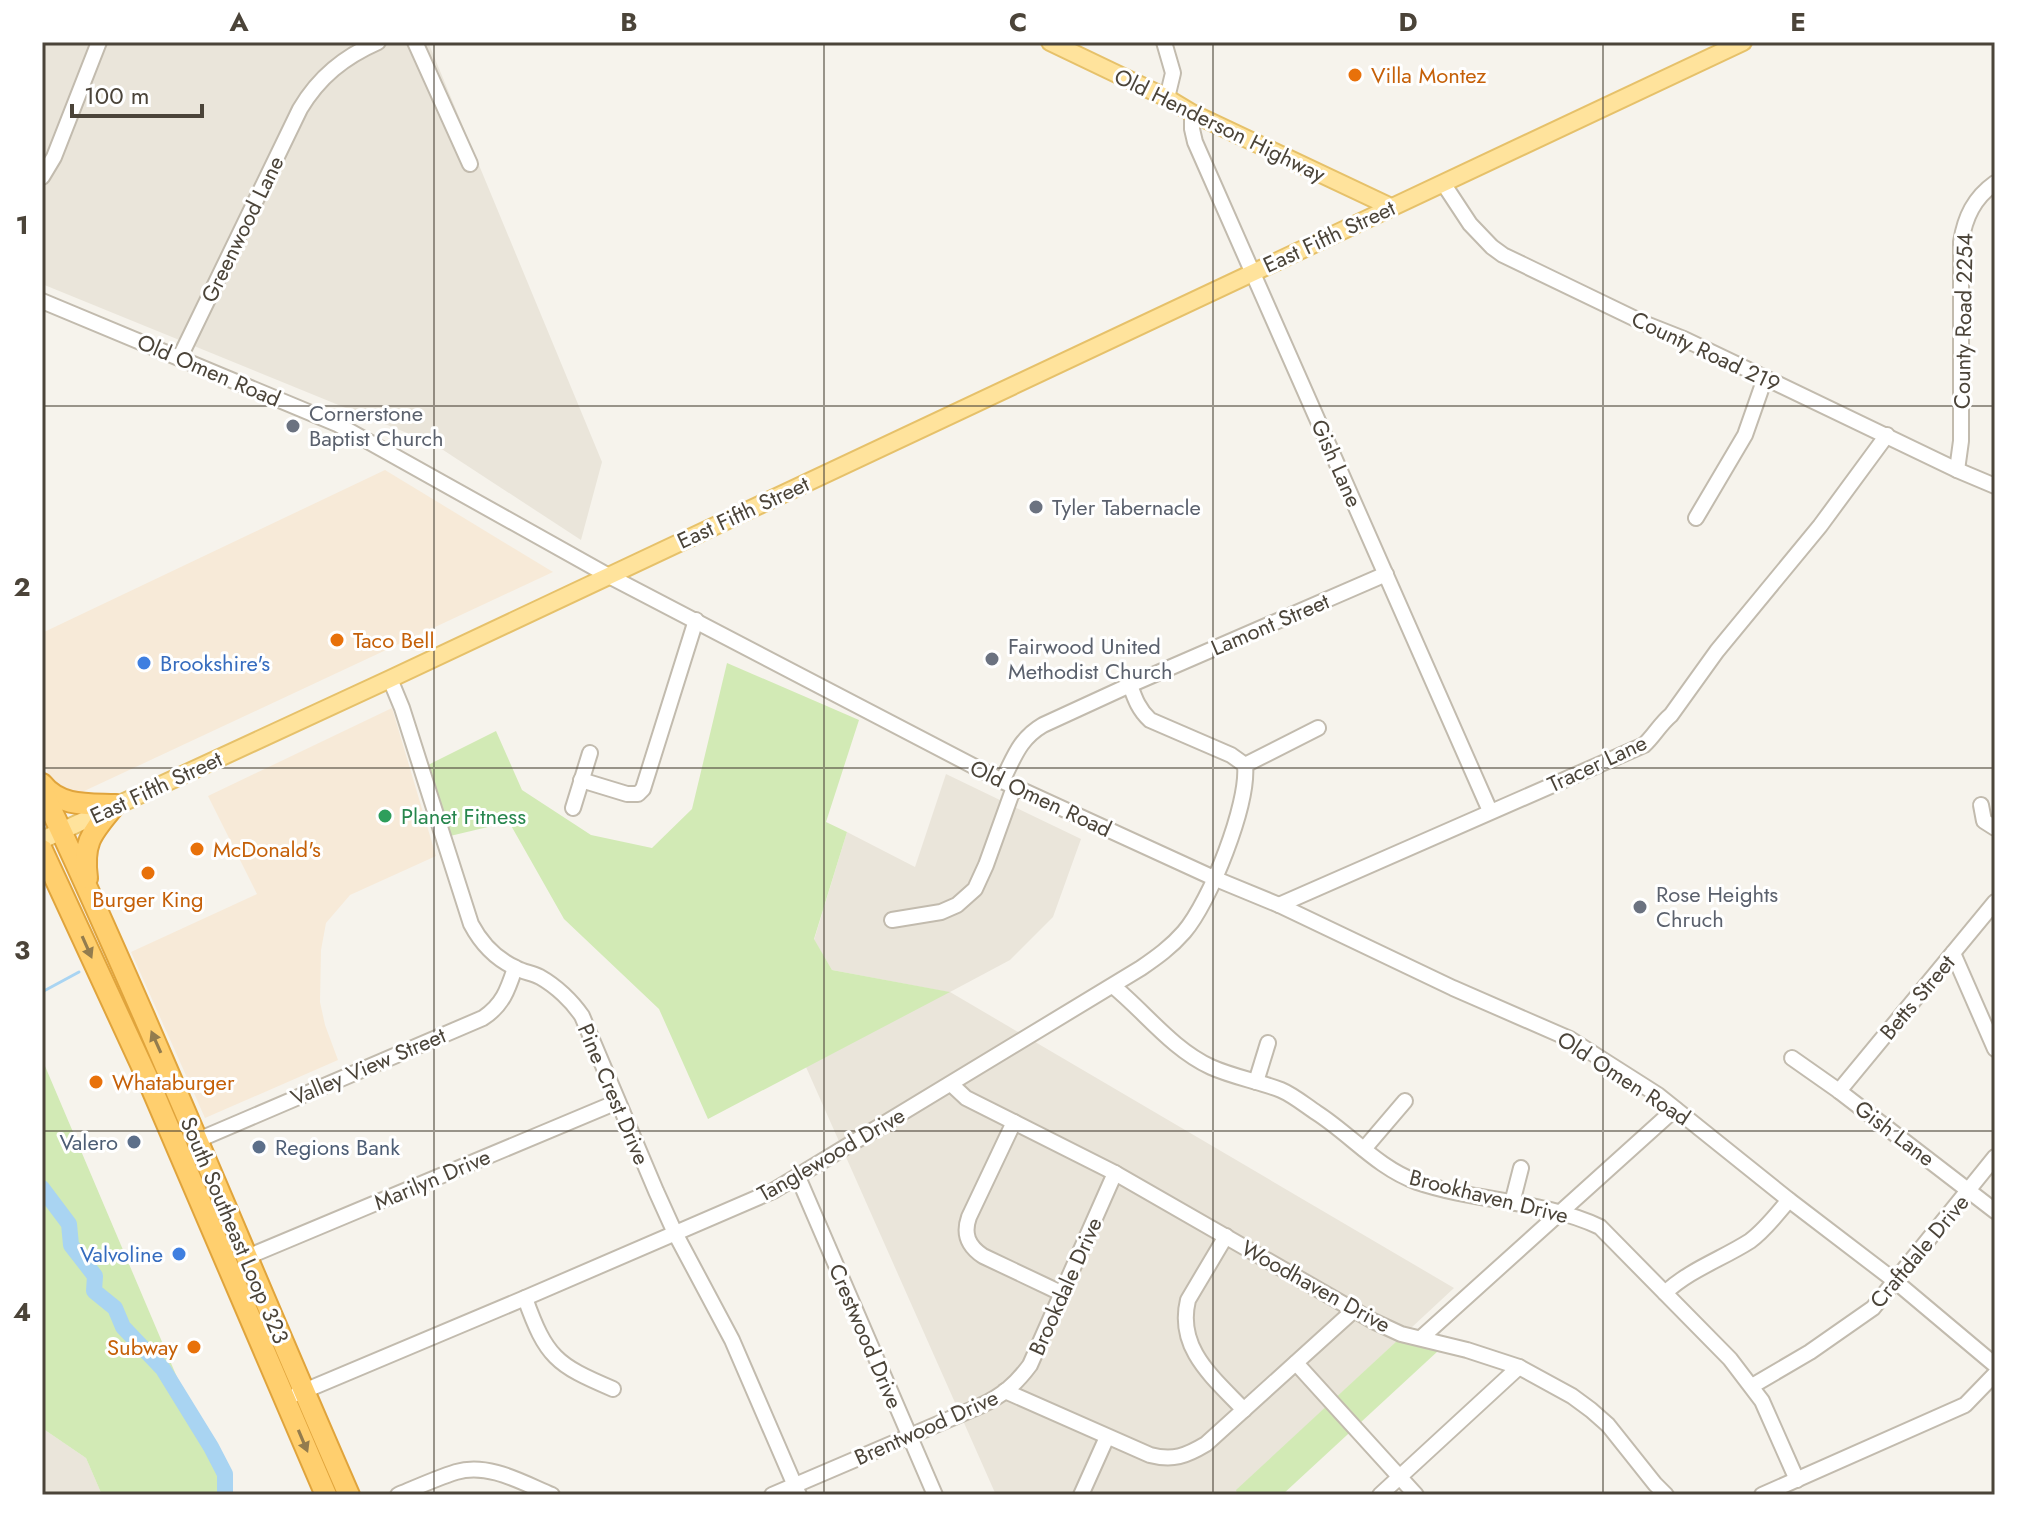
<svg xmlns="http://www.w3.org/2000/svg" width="2037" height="1537" font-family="Jost,sans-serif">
<rect width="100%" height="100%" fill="#f6f3ec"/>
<g fill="#eae5da">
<polygon points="42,42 428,42 602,462 581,540 434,444 42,284"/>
<polygon points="946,774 1081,839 1053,917 1010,960 950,992 1454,1288 1237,1490 1238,1495 996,1495 806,1067 948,992 832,970 814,940 847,832 915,867"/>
<polygon points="42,1428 86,1458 102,1495 42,1495"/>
</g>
<g fill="#f7ead8">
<polygon points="385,470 553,572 80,793 58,785 48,774 42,758 42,633"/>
<polygon points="392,708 436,856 350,895 326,923 321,950 320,1002 325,1025 338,1060 205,1118 131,952 257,894 208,796"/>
</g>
<g fill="#d2eab5">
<polygon points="727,663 859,720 826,822 847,832 814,939 832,970 950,992 708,1119 659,1009 564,919 509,822 450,836 428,765 496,731 522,790 591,835 652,848 692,809"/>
<polygon points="42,1059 227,1495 102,1495 86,1458 42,1428"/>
<polygon points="1399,1339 1438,1351 1282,1495 1238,1495 1236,1490"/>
</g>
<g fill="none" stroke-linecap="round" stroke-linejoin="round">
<polyline stroke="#a9d4f2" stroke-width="3" points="42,992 79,972"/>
<polyline stroke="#a9d4f2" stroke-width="16" points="42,1188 69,1224 71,1245 95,1276 94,1291 115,1308 123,1327 163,1369 211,1447 225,1474 225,1495"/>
<defs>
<g id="minor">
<polyline points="415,42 470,164"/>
<polyline points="1164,42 1173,73 1167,98"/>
<polyline points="1192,113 1192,129 1195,142 1490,811"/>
<polyline points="42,177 54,157 99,42"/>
<polyline points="1443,183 1470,224 1492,247 1503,255 1646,324 1684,339 1957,470 1995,486"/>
<polyline points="42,301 337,424 609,576 1002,781 1216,879 1279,905 1453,988 1570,1039 1658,1095 1789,1200 1895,1281 1995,1365"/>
<path d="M180,357L300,109C319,77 344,57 378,42"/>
<path d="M1957,470L1961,441V242C1965,217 1974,198 1995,183"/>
<polyline points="1696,518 1745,435 1765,378"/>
<path d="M390,679L402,708L471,924C481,943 496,959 516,968C523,972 532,973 540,977C556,986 572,1001 582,1016L656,1191L675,1233L732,1340L799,1495"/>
<path d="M1130,685C1135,699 1139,710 1150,720L1231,755L1245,765"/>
<polyline points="1245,765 1318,728"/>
<polyline points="581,780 627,794 638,794 643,789 696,620"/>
<path d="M1002,781C1014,758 1019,739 1043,725L1130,685L1386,574"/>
<polyline points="1981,805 1984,821 1995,828"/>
<polyline points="573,808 590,753"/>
<path d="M1279,905L1644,745C1654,736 1660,724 1671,715L1717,651L1820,526L1887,435"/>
<polyline points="892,920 941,912 957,905 975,889 986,865 1014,787"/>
<polyline points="1953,953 1995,1049"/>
<path d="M1113,986C1145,1012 1172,1049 1211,1067C1233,1077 1258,1081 1281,1090C1293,1095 1305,1105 1317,1113C1351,1135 1378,1168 1417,1182C1476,1202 1543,1200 1600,1227L1730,1359L1762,1401L1797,1480"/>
<polyline points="1792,1058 1839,1091 1995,1211"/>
<polyline points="1256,1082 1268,1043"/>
<polyline points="951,1084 966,1098 1115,1173 1373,1321 1401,1334 1467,1350 1519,1367 1572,1396 1591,1410 1608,1425 1655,1484 1666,1495"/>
<polyline points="1839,1091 1995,902"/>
<path d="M1014,1122L969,1217C963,1234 968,1246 983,1256L1061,1293"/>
<path d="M198,1140L483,1018C503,1005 508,989 515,968"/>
<polyline points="1364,1149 1405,1101"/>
<polyline points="798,1177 935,1495"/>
<polyline points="1512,1203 1521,1168"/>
<path d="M1226,1236L1188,1300C1176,1349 1214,1378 1244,1410"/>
<polyline points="247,1257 617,1102"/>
<path d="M1665,1293C1689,1270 1722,1259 1750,1241C1765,1230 1777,1214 1789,1200"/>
<path d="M525,1298C546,1357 556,1365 613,1389"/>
<polyline points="1421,1338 1675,1109"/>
<polyline points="1296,1363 1416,1495"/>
<polyline points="1752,1386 1810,1352 1873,1308 1995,1157"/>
<path d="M1005,1391L1150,1455C1173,1461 1186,1456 1206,1444L1353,1311"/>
<path d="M297,1394L525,1298L773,1191L1141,968C1157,957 1171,947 1184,932C1210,902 1249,804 1245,765"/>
<path d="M398,1495C417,1487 437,1478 456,1472C488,1462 523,1483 552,1495"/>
<path d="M772,1495L980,1406C1002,1396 1016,1384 1030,1365L1115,1173"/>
<polyline points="1081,1495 1107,1437"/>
<polyline points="1380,1495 1519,1367"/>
<polyline points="1762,1495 1965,1405 1995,1374"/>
</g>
<g id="major">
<polyline points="1050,42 1167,98 1192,113 1391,207"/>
<polyline points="42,840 390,679 1743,42"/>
</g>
<g id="highway">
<path d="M42,784C60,807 88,804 115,805"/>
<path d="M42,790C151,1022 246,1260 349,1495"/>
<polyline points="42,850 146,1075 326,1495"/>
<path d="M87,878C82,841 93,832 115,805"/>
</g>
</defs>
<use href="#minor" stroke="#c2bbae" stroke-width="18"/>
<use href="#major" stroke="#e6c16a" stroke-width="20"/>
<use href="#highway" stroke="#e0a43c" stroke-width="24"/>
<use href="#minor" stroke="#fff" stroke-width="14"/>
<use href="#major" stroke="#ffe39c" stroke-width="16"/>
<use href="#highway" stroke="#ffcf6e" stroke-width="20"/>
</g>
<defs><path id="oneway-solid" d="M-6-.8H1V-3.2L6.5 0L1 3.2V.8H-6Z" transform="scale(2)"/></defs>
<g fill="#937c4e">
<use href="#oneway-solid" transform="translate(87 947) rotate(66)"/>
<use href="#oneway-solid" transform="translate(156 1042) rotate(-114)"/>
<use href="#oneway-solid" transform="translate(303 1441) rotate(67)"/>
</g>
<path fill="none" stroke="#4b4439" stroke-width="2" stroke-opacity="0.55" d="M434,42V1495M824,42V1495M1213,42V1495M1603,42V1495M42,406H1995M42,768H1995M42,1131H1995"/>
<g fill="#e8710a" stroke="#fff" stroke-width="3">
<circle cx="1355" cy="75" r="8"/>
<circle cx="337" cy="640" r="8"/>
<circle cx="197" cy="849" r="8"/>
<circle cx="148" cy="873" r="8"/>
<circle cx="96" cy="1082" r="8"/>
<circle cx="194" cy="1347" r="8"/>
</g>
<g fill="#6b7280" stroke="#fff" stroke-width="3">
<circle cx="293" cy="426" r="8"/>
<circle cx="1036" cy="507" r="8"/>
<circle cx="992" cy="659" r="8"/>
<circle cx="1640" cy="907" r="8"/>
</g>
<g fill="#3f7fe0" stroke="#fff" stroke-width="3">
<circle cx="144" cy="663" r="8"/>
<circle cx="179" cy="1254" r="8"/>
</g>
<circle fill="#2e9e5b" stroke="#fff" stroke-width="3" cx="385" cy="816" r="8"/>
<g fill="#5c6f8a" stroke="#fff" stroke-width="3">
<circle cx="134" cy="1142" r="8"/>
<circle cx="259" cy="1147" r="8"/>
</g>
<g text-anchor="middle" stroke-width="6" stroke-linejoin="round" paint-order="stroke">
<g font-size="22" fill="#c56008" stroke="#fff" text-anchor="start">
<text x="1371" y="83">Villa Montez</text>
<text x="353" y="648">Taco Bell</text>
<text x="213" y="857">McDonald's</text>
<text x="148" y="907" text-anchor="middle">Burger King</text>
<text x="112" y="1090">Whataburger</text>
<text x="178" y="1355" text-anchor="end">Subway</text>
</g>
<g font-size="22" fill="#4b4439" stroke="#fff">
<text transform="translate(1220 125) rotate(26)" y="8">Old Henderson Highway</text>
<text transform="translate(242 229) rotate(-64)" y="8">Greenwood Lane</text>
<text transform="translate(1329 236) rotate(-25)" y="8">East Fifth Street</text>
<text transform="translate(1963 321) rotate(-89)" y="8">County Road 2254</text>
<text transform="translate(1706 351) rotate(25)" y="8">County Road 219</text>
<text transform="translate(209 370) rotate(23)" y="8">Old Omen Road</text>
<text transform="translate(1337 463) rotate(66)" y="8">Gish Lane</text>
<text transform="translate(743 512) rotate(-25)" y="8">East Fifth Street</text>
<text transform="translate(1270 624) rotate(-23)" y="8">Lamont Street</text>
<text transform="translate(1597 763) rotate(-25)" y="8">Tracer Lane</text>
<text transform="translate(156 787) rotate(-25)" y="8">East Fifth Street</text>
<text transform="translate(1041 798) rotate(25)" y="8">Old Omen Road</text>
<text transform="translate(1917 997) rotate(-50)" y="8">Betts Street</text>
<text transform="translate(368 1066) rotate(-23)" y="8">Valley View Street</text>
<text transform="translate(1624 1078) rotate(33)" y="8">Old Omen Road</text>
<text transform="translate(614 1094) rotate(67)" y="8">Pine Crest Drive</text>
<text transform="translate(1895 1133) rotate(37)" y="8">Gish Lane</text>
<text transform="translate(831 1154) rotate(-30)" y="8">Tanglewood Drive</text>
<text transform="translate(432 1179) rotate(-23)" y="8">Marilyn Drive</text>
<text transform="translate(1489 1196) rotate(14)" y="8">Brookhaven Drive</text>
<text transform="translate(235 1230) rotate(67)" y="8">South Southeast Loop 323</text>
<text transform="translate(1919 1251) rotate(-50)" y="8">Craftdale Drive</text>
<text transform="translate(1065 1286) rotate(-66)" y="8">Brookdale Drive</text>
<text transform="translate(1316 1286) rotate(29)" y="8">Woodhaven Drive</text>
<text transform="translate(866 1336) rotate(67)" y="8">Crestwood Drive</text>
<text transform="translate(926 1427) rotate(-24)" y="8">Brentwood Drive</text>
</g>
<g font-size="22" fill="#5b616d" stroke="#fff" text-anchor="start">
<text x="309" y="421">Cornerstone<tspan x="309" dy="25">Baptist Church</tspan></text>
<text x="1052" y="515">Tyler Tabernacle</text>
<text x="1008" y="654">Fairwood United<tspan x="1008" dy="25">Methodist Church</tspan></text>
<text x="1656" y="902">Rose Heights<tspan x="1656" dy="25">Chruch</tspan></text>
</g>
<g font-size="22" fill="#366cbe" stroke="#fff" text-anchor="start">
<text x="160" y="671">Brookshire's</text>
<text x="163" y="1262" text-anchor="end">Valvoline</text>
</g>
<g font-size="22" fill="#27864d" stroke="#fff" text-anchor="start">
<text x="401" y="824">Planet Fitness</text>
</g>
<g font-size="22" fill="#4e5e75" stroke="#fff" text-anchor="end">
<text x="118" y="1150">Valero</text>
<text x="275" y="1155" text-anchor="start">Regions Bank</text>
</g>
</g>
<rect width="2037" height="1537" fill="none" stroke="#ffffff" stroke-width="88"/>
<path d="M72 104v12h130v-12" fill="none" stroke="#4b4439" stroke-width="4"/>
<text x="84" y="104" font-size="24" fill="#4b4439" stroke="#ffffff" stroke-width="6" paint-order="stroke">100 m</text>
<rect x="44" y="44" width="1949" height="1449" fill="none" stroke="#4b4439" stroke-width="3"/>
<g font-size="26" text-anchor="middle" font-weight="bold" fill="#4b4439">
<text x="239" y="31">A</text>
<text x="629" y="31">B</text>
<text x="1018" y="31">C</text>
<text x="1408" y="31">D</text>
<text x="1798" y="31">E</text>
<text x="22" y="234">1</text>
<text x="22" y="596">2</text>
<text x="22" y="959">3</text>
<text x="22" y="1321">4</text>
</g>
</svg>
